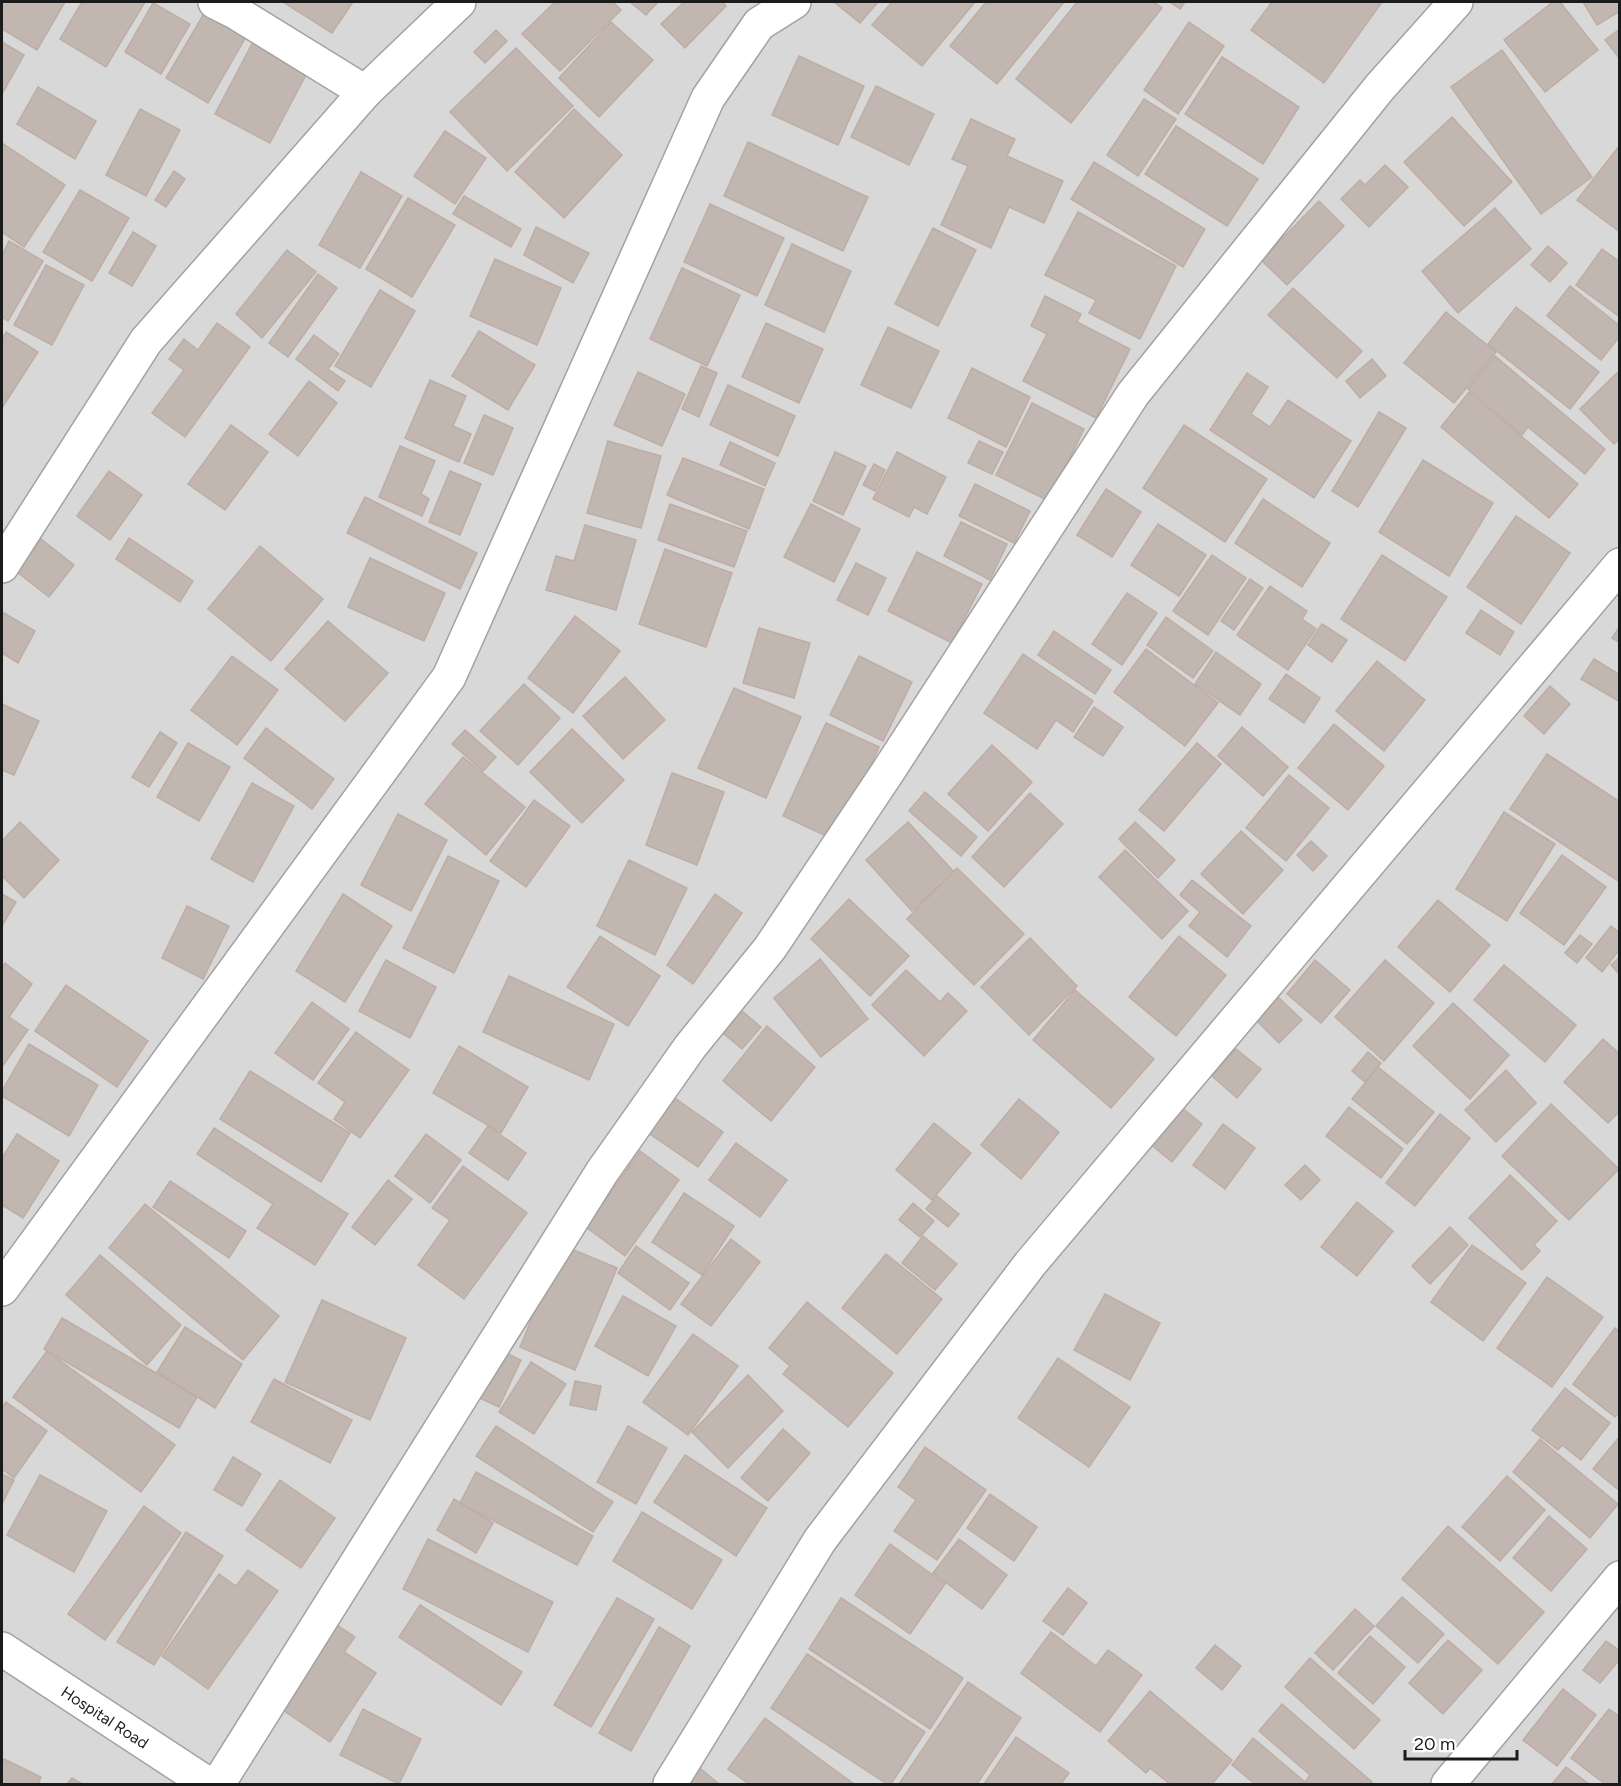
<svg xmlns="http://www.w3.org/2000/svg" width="1621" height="1786" font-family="Figtree,sans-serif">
<rect width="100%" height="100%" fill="#ede8e0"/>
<rect fill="#d9d8d8" x="2" y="2" width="1617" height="1782"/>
<g fill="#c1b7b0" stroke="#beada3" stroke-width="1.5">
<polygon points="2,2 65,2 37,50 2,29"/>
<polygon points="82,2 145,2 106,67 60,39"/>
<polygon points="283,2 353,2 332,33"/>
<polygon points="555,2 613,2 621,10 560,71 522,34"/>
<polygon points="630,2 658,2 646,15"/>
<polygon points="684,2 722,2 726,6 685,48 661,24"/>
<polygon points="834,2 878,2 860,23"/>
<polygon points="892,2 975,2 922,66 872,25"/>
<polygon points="986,2 1064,2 997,84 950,46"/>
<polygon points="1077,2 1154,2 1162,8 1071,123 1016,79"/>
<polygon points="1170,2 1185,2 1180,9"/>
<polygon points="1272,2 1382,2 1324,83 1251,30"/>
<polygon points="1553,2 1560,2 1598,50 1545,92 1504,40"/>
<polygon points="1583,2 1620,2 1620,11 1597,25"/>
<polygon points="153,3 190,24 161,74 125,52"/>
<polygon points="206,10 247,35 208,103 166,78"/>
<polygon points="611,22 653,60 599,117 559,78"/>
<polygon points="1189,22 1224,46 1178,114 1144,90"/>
<polygon points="1620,29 1620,59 1605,40"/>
<polygon points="496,30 507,41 485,63 474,52"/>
<polygon points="2,42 24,55 2,94"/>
<polygon points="253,42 308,71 270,143 215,114"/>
<polygon points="516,48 573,106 507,171 450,112"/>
<polygon points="1502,50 1592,177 1541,214 1451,87"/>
<polygon points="799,56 864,86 838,145 772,115"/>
<polygon points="1222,57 1299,107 1263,164 1185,114"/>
<polygon points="876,86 934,114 909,165 851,137"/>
<polygon points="38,87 96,121 75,159 17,124"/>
<polygon points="1144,99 1176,119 1138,176 1107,155"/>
<polygon points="140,109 180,130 146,196 106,175"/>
<polygon points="574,109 622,155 564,218 515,172"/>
<polygon points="1452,117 1512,182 1464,226 1404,162"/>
<polygon points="971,119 1015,139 1007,156 1063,181 1044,223 1009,207 991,248 941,225 968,166 952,159"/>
<polygon points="1176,126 1258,179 1227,226 1145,174"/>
<polygon points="445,131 486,158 455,204 414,176"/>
<polygon points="748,142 868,197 843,251 724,196"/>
<polygon points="2,143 65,185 24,247 2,232"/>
<polygon points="1620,145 1620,232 1577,200"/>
<polygon points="1094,162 1205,229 1183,267 1071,199"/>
<polygon points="1385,165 1408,187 1369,227 1341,199 1360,180 1365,185"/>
<polygon points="174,171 185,179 166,207 155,200"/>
<polygon points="361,172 402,196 360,268 319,245"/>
<polygon points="80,190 129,218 92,281 43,252"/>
<polygon points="464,196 521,229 511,247 453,214"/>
<polygon points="408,198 455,225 412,297 366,269"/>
<polygon points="1319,201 1344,226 1287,285 1261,260"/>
<polygon points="710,204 784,238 757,296 684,262"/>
<polygon points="1495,208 1531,249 1458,313 1422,271"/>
<polygon points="1078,212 1176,266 1140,339 1089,313 1096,300 1045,275"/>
<polygon points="536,227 589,253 573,283 524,255"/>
<polygon points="933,228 976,250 938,326 895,304"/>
<polygon points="133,232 156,246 132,286 109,273"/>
<polygon points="9,241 43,261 8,321 2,317 2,255"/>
<polygon points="792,244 851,271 824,332 765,305"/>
<polygon points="1548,246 1567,263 1550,282 1531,265"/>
<polygon points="1602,249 1620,262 1620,317 1576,285"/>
<polygon points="287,250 316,272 262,338 236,314"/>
<polygon points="495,259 561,288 537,345 470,316"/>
<polygon points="46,265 84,285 52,345 14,325"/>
<polygon points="682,268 740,295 707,366 650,339"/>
<polygon points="318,274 337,288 288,357 269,343"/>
<polygon points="1570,286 1620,326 1620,336 1601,360 1547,316"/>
<polygon points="1293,288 1362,351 1337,378 1268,315"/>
<polygon points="380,290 415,311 371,387 335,366"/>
<polygon points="1045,296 1081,314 1077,322 1130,349 1096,418 1023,381 1047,334 1031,326"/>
<polygon points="1516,307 1599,372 1570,409 1488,344"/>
<polygon points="1446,312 1496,352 1454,403 1404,363"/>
<polygon points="217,323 250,347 185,437 152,413 184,370 169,359 184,339 198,350"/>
<polygon points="766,323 823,349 799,403 742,377"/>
<polygon points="888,327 939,351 911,408 861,385"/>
<polygon points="479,331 535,365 508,410 452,376"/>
<polygon points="6,332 38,352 2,408 2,339"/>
<polygon points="314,335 339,354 328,369 345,381 338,391 296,359"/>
<polygon points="1495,356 1605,449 1585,474 1528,427 1522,435 1468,389"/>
<polygon points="1372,359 1386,376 1360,398 1346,381"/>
<polygon points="701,366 717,373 699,417 682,409"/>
<polygon points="972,368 1030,397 1006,447 948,418"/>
<polygon points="1619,371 1620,439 1614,444 1580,409"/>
<polygon points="638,372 685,394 662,446 614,425"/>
<polygon points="1247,373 1268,387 1251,414 1270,427 1288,400 1351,441 1314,498 1210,430"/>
<polygon points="430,380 466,396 453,426 471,434 459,462 405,438"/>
<polygon points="309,381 337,403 298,456 269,434"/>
<polygon points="728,385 795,416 778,456 710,425"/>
<polygon points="1469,392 1578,484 1549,518 1441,427"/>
<polygon points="1032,403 1084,429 1049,501 996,475"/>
<polygon points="1379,412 1406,428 1358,507 1332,491"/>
<polygon points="484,415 513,428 493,475 464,463"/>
<polygon points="231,425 268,452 225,510 188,484"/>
<polygon points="1184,425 1267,479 1225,542 1143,488"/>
<polygon points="608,441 661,456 641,528 587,513"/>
<polygon points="979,441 1003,452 992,474 968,463"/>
<polygon points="730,442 775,463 765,486 720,465"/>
<polygon points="400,446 435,461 421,494 429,499 422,516 379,497"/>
<polygon points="835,452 866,466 843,515 813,501"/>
<polygon points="897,452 946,477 927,514 914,507 909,517 873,499"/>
<polygon points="683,458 764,489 749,529 667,495"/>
<polygon points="1423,460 1493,503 1449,576 1379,532"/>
<polygon points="874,464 885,470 875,491 863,485"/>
<polygon points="109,471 142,495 110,540 77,516"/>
<polygon points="450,471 481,484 460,535 429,522"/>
<polygon points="975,484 1030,511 1014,543 959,516"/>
<polygon points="1106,489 1141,512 1112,557 1077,535"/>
<polygon points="365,497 477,553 460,589 347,533"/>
<polygon points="1263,499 1330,543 1302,587 1235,543"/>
<polygon points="670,504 747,531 734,567 658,540"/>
<polygon points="811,504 860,529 834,582 784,557"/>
<polygon points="1516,516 1570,553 1521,624 1467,587"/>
<polygon points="961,522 1007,544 990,580 944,556"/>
<polygon points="1158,524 1206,555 1179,596 1131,565"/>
<polygon points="585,525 636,540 616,610 546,590 556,556 574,561"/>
<polygon points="129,538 193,581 180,602 116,559"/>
<polygon points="41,539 74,565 49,597 16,571"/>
<polygon points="260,546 323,599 271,661 208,609"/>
<polygon points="665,549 732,573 706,647 639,624"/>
<polygon points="917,552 982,584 952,643 888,611"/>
<polygon points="1212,555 1246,578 1208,635 1173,611"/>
<polygon points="1382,555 1447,597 1405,661 1341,619"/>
<polygon points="370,558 445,593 424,641 348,607"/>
<polygon points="856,563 886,578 868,615 837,600"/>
<polygon points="1250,579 1263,588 1234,630 1221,621"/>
<polygon points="1270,586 1307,611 1302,619 1316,629 1288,670 1237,635"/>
<polygon points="1127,593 1157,613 1122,665 1092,644"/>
<polygon points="1481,610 1514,632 1500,655 1466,633"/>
<polygon points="2,612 35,631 18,663 2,653"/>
<polygon points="575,616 620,651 573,713 528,678"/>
<polygon points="1166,617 1213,651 1193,678 1147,645"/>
<polygon points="328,621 388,673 345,721 285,669"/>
<polygon points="1322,624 1347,640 1332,662 1308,645"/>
<polygon points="1620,626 1620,643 1612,638"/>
<polygon points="759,628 810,643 794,698 743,683"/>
<polygon points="1054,631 1111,670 1095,694 1038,655"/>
<polygon points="1146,649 1218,703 1185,746 1114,692"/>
<polygon points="1216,652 1261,684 1240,715 1195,684"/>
<polygon points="1023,654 1093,701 1073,732 1056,720 1037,749 984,713"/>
<polygon points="232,656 278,690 237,745 191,710"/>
<polygon points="859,656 912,682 883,741 830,715"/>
<polygon points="1594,659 1620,675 1620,702 1581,679"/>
<polygon points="1377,661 1425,700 1384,751 1336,711"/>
<polygon points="1286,674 1320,698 1304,723 1269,699"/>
<polygon points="625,677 665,720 623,759 583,716"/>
<polygon points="524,684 560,718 518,765 480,731"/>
<polygon points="1550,686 1570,704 1544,734 1524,716"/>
<polygon points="734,688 801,717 766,798 698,768"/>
<polygon points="2,704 39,721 14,775 2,770"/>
<polygon points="1094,707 1123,727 1103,756 1074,737"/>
<polygon points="826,723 879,747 837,841 783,816"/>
<polygon points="1334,724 1384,766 1348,810 1298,768"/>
<polygon points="1242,727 1288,767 1263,796 1218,756"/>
<polygon points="266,728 334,779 312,809 244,758"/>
<polygon points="572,729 624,780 582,823 530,772"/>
<polygon points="465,730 496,757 483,771 452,744"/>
<polygon points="160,732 177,743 149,787 132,777"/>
<polygon points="188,743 230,767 199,821 157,797"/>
<polygon points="1197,743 1221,764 1164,831 1139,810"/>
<polygon points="992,745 1032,782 988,831 948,794"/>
<polygon points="1547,754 1620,802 1620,882 1510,809"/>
<polygon points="463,757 525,807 486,855 425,804"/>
<polygon points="672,773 724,792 697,865 646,845"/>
<polygon points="1289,775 1329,808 1286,861 1246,828"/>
<polygon points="252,783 294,806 253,882 211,859"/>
<polygon points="925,792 977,837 961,856 909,811"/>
<polygon points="1030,793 1063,824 1004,887 972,857"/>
<polygon points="534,800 570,826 526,887 490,861"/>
<polygon points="1504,812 1555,844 1507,921 1456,889"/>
<polygon points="398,814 447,840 411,911 361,885"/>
<polygon points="20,822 59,860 24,898 2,876 2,841"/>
<polygon points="908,822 954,872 912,911 866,860"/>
<polygon points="1135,822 1175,860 1158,878 1119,839"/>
<polygon points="1241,831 1283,870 1243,914 1201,874"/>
<polygon points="1311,841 1327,856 1313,871 1297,855"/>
<polygon points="1125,850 1188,911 1162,939 1099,877"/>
<polygon points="1562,855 1606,887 1564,945 1520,913"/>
<polygon points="448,856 499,881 454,973 403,948"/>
<polygon points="629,860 687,888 655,955 597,926"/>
<polygon points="957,868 1024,934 974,985 907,919"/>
<polygon points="1192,880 1251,926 1227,957 1189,926 1200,912 1180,895"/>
<polygon points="2,894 16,902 2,926"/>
<polygon points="343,894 392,926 345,1002 296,971"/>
<polygon points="715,894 742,913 693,984 667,965"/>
<polygon points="849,899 909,956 870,996 811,939"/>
<polygon points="1438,900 1490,945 1450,992 1398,947"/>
<polygon points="187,906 229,926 203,979 162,958"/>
<polygon points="1611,926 1620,933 1620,949 1602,972 1586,958"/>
<polygon points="1580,935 1592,944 1577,963 1565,953"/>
<polygon points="600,936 660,976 628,1026 567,987"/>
<polygon points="1179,936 1226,975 1176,1036 1129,997"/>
<polygon points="1030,938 1077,986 1029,1035 981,987"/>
<polygon points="1620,957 1620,975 1611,965"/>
<polygon points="820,959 868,1019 821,1057 774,998"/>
<polygon points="386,960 436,987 410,1038 359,1011"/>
<polygon points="1315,960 1350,990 1321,1023 1287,994"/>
<polygon points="1385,960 1434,1003 1384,1061 1335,1017"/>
<polygon points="5,963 32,984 9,1017 28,1030 2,1067 2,968"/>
<polygon points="1504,965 1576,1025 1545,1062 1474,1000"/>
<polygon points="906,970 940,1002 948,993 967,1011 924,1056 872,1005"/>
<polygon points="509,976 614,1024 589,1080 483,1032"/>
<polygon points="66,985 148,1041 117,1087 35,1031"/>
<polygon points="1075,990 1154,1059 1111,1108 1033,1040"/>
<polygon points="1278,997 1302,1020 1279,1043 1256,1020"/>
<polygon points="312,1002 349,1029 313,1080 275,1053"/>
<polygon points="1453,1003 1509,1055 1470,1099 1413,1046"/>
<polygon points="737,1007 761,1027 742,1049 718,1029"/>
<polygon points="767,1026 815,1067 771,1121 723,1081"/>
<polygon points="356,1032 409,1070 360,1138 334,1119 345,1102 318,1083"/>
<polygon points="1603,1039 1620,1054 1620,1111 1608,1123 1564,1082"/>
<polygon points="29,1044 98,1085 69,1136 2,1096 2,1091"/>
<polygon points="459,1046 528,1087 501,1133 433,1093"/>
<polygon points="1236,1049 1261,1069 1237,1098 1212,1076"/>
<polygon points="1368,1052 1381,1063 1365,1082 1352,1071"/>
<polygon points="1378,1067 1434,1112 1407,1144 1352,1099"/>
<polygon points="1506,1070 1536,1103 1496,1142 1465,1110"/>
<polygon points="250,1071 350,1133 321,1182 220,1119"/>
<polygon points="672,1096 723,1132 698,1167 647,1132"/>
<polygon points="1019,1099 1059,1132 1021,1179 981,1145"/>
<polygon points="1551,1104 1619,1169 1569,1220 1502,1156"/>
<polygon points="1180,1106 1202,1124 1172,1162 1150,1144"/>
<polygon points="1349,1107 1403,1149 1381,1178 1326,1136"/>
<polygon points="1440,1114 1470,1138 1415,1206 1386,1183"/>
<polygon points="934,1123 971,1153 932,1200 896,1170"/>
<polygon points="1223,1124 1255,1148 1225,1189 1193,1165"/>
<polygon points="488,1126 526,1153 508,1180 469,1153"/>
<polygon points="214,1128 348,1214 315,1265 257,1228 273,1204 197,1154"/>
<polygon points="17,1134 59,1161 23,1218 2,1205 2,1158"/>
<polygon points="426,1134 461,1160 430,1203 395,1176"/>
<polygon points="736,1143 787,1180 760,1217 709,1180"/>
<polygon points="640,1151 679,1180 625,1256 586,1227"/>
<polygon points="1305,1165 1320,1180 1301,1200 1285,1185"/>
<polygon points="463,1166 527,1213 464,1299 418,1265 450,1220 432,1208"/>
<polygon points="1510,1175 1557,1221 1534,1245 1540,1251 1522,1270 1469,1218"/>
<polygon points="388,1180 412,1199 375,1245 352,1227"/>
<polygon points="170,1181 246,1231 229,1258 153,1207"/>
<polygon points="684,1193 734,1226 702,1275 652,1242"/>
<polygon points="937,1196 959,1214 948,1227 926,1209"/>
<polygon points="1357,1202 1393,1231 1357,1276 1321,1247"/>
<polygon points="913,1203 934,1221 920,1237 899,1220"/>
<polygon points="145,1204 279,1316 243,1360 109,1248"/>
<polygon points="1450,1227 1468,1245 1430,1284 1412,1266"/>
<polygon points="923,1236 957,1264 935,1290 902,1263"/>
<polygon points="731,1239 760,1262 711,1326 681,1304"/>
<polygon points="562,1245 617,1268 575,1370 520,1347"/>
<polygon points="1472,1245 1526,1283 1483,1341 1431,1302"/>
<polygon points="636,1246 689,1283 670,1310 618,1273"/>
<polygon points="886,1254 942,1299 897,1354 842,1308"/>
<polygon points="100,1255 181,1325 147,1365 66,1295"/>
<polygon points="1547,1277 1603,1317 1552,1387 1497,1348"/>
<polygon points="1105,1294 1160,1323 1130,1380 1074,1350"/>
<polygon points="623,1296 676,1326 648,1376 595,1346"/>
<polygon points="322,1300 406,1338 370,1420 285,1382"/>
<polygon points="807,1302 893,1373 848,1427 783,1374 790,1366 769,1348"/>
<polygon points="62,1318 197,1397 179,1428 44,1349"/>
<polygon points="185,1327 242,1364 215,1408 157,1372"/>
<polygon points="1615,1328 1620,1332 1620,1412 1615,1417 1573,1384"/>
<polygon points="693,1334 738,1366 688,1435 643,1402"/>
<polygon points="498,1349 521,1360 499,1407 475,1396"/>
<polygon points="47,1351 175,1445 141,1492 13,1397"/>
<polygon points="1058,1358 1130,1407 1089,1467 1018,1418"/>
<polygon points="531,1362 566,1384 534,1434 499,1412"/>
<polygon points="748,1375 783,1411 728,1468 692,1432"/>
<polygon points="274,1379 352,1420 330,1463 251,1422"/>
<polygon points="575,1381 601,1386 596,1410 570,1405"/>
<polygon points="1565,1388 1610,1423 1581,1460 1562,1445 1558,1450 1532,1430"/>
<polygon points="6,1402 47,1431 14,1478 2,1469 2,1408"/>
<polygon points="496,1426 613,1502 593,1532 476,1456"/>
<polygon points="628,1426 667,1448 636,1504 597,1482"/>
<polygon points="783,1429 810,1453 768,1501 741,1478"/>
<polygon points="1620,1436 1620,1491 1593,1469"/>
<polygon points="1540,1439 1618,1504 1590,1538 1513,1472"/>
<polygon points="925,1447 986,1490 937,1560 894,1531 916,1500 898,1487"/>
<polygon points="685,1455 767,1508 736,1556 654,1502"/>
<polygon points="233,1457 261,1474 242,1506 214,1490"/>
<polygon points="476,1472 593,1536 577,1565 460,1503"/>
<polygon points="2,1474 14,1480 2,1504"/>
<polygon points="40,1475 107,1511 74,1572 7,1535"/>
<polygon points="1507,1476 1545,1510 1500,1561 1462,1527"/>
<polygon points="280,1480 335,1518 301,1568 246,1530"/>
<polygon points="990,1494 1037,1527 1014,1561 967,1528"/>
<polygon points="454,1499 493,1523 476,1553 437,1530"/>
<polygon points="144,1506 181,1533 105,1640 68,1614"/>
<polygon points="642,1512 722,1560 692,1609 613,1561"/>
<polygon points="1549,1516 1587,1549 1551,1591 1513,1558"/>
<polygon points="1448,1526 1544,1612 1498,1664 1402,1579"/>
<polygon points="186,1532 223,1556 154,1665 117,1642"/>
<polygon points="428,1539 553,1602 528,1652 403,1589"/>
<polygon points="959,1539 1007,1575 982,1609 933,1573"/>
<polygon points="890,1544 945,1584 910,1634 855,1595"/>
<polygon points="248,1570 278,1591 208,1689 162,1656 219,1574 236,1586"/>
<polygon points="1068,1588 1087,1603 1063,1635 1043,1621"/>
<polygon points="1402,1597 1444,1634 1418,1663 1376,1626"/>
<polygon points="617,1598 654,1619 591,1727 554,1705"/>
<polygon points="841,1598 963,1678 930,1729 809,1649"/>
<polygon points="420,1605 522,1672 501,1705 399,1637"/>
<polygon points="1355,1609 1374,1626 1333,1670 1315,1653"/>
<polygon points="326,1618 355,1637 344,1652 376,1673 330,1742 271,1702"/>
<polygon points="659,1627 690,1646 631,1751 599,1733"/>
<polygon points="1051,1632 1096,1666 1108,1650 1142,1675 1100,1732 1021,1673"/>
<polygon points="1370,1636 1405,1667 1373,1704 1338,1673"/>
<polygon points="1448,1640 1482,1670 1443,1714 1409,1683"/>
<polygon points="1606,1641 1620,1651 1620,1659 1600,1683 1583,1670"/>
<polygon points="1215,1645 1241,1666 1222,1690 1196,1668"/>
<polygon points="807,1654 925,1732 891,1784 887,1784 771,1708"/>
<polygon points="1310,1658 1380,1720 1354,1749 1285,1687"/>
<polygon points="968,1682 1021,1718 977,1784 899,1784"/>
<polygon points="1563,1689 1596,1715 1557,1766 1523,1740"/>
<polygon points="1150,1691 1232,1760 1212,1784 1170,1784 1150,1768 1146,1773 1108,1741"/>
<polygon points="1282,1704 1372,1782 1369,1784 1255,1784 1232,1765 1253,1738 1305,1782 1310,1775 1259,1731"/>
<polygon points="363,1709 421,1739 399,1784 340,1755"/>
<polygon points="1609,1709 1620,1717 1620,1784 1605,1784 1571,1758"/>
<polygon points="765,1718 813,1754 854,1784 749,1784 728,1769"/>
<polygon points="1016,1737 1069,1773 1061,1784 984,1784"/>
<polygon points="4,1759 41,1777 38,1784 2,1784 2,1765"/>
<polygon points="696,1765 719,1784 680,1784"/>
<polygon points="1566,1767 1589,1784 1552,1784"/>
<polygon points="72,1778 82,1784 67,1784"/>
</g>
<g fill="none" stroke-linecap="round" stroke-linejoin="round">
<defs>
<g id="street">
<polyline points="215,2 235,12 365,92"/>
<polyline points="2,566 146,341 365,92 459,2"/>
<polyline points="2,1289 449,677 708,98 759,24 794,2"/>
<polyline points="2,1649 208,1784"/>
<polyline points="218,1784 602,1172 690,1047 770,948 887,773 1133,394 1380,87 1456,2"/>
<polyline points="670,1784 820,1540 1030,1264 1620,565"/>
<polyline points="1448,1784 1620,1578"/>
</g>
</defs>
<use href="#street" stroke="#a2a2a2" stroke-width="36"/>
<use href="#street" stroke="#fff" stroke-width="33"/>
</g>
<g text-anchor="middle" stroke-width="5" stroke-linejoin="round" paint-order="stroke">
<g font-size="16" fill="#1b1b1b" stroke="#fff">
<text transform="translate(105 1717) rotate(33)" y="6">Hospital Road</text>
</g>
</g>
<rect width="1621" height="1786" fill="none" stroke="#1b1b1b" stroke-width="6"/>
<path d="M1405 1750v9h112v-9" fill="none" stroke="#1b1b1b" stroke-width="3"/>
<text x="1414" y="1750" font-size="18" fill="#1b1b1b" stroke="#ffffff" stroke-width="4.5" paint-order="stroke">20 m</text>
</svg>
